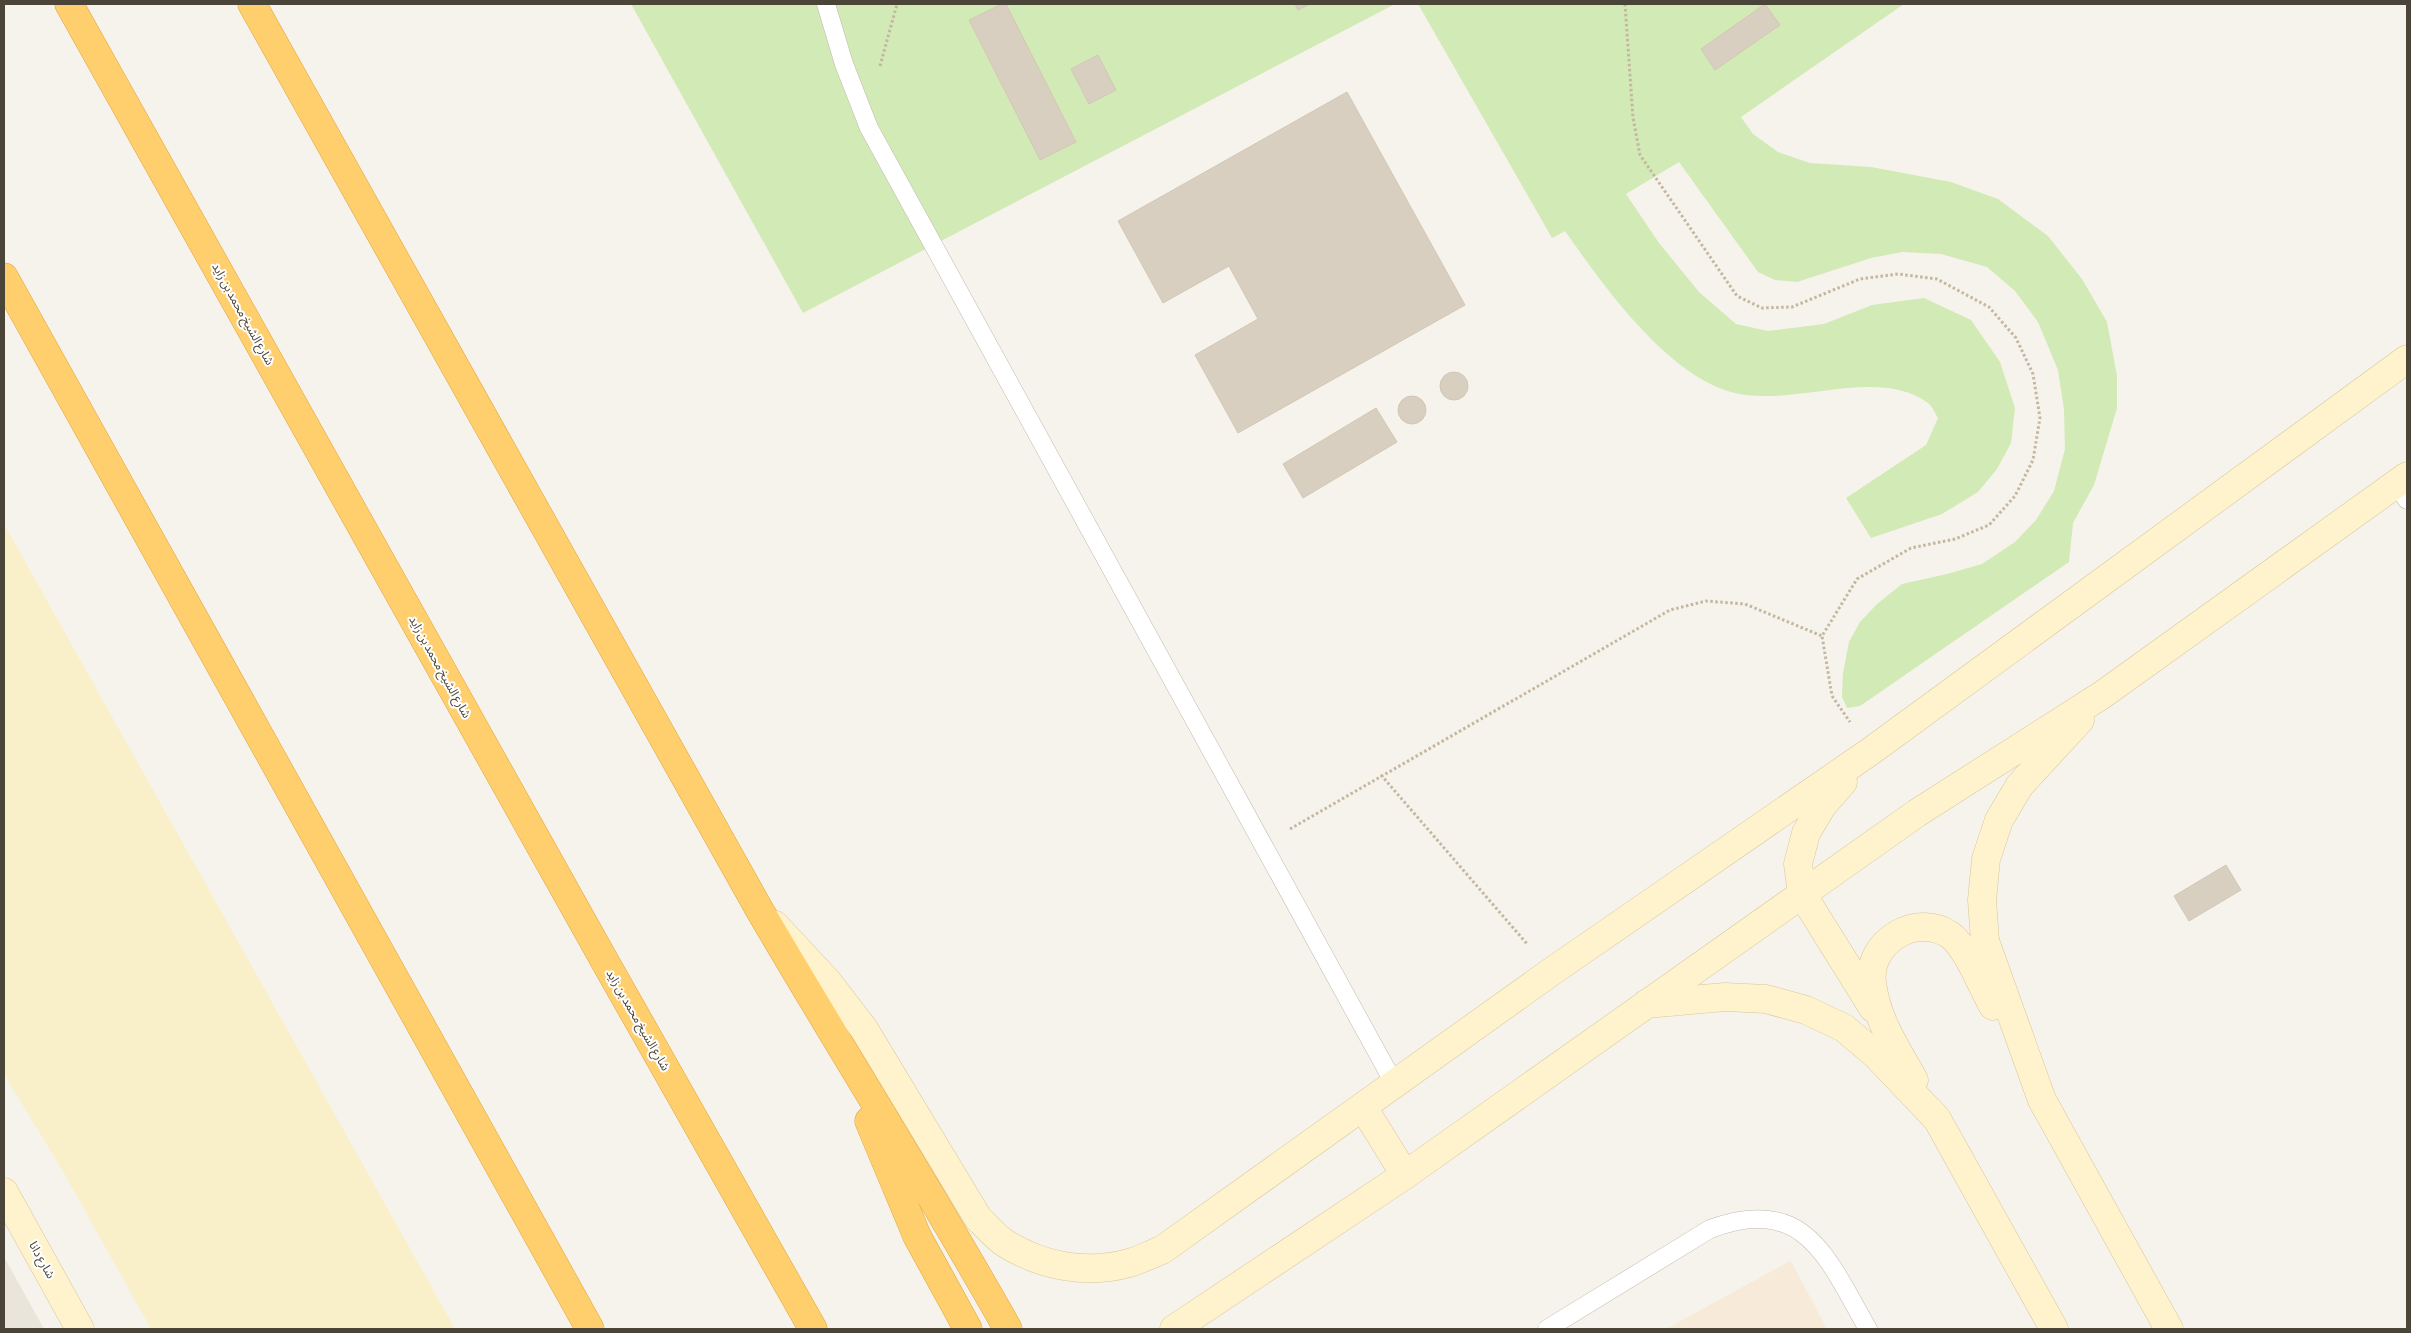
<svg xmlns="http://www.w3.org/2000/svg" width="2411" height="1333" font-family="'Asap Condensed','Noto Sans Arabic',sans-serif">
<rect width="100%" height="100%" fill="#f6f3ec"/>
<polygon fill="#eae5da" points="4,1257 44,1329 4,1329"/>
<polygon fill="#f7ead8" points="1791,1261 1827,1329 1666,1329 1790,1261"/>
<g fill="#d2eab5">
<polygon points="631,4 1395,4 803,313"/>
<path d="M1418,4H1904L1741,117L1753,134L1778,152L1810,163L1871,167L1951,182L1998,199L2048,236L2082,279L2107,322L2117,376V408L2094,485L2073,523L2069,562L1860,706L1847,708L1842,697L1843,673L1849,642L1860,622L1877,604L1902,584L1947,574L1982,564L2015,542L2036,520L2054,491L2065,449L2064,410L2058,370L2038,322L2015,291L1987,267L1941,254L1902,252L1871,258L1797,282L1775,280L1758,272L1679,162L1626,194L1659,243L1699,292L1736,324L1768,331L1824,324L1872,305L1924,298L1971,320L2000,362L2015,408L2011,443L1997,469L1978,492L1942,514L1871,538L1846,498L1926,445L1938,418C1935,413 1932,406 1928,403C1876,365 1792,409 1731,392C1665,373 1603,285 1565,231L1552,238Z"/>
</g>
<polygon fill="#f9efc9" points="4,524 455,1329 151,1329 64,1173 4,1074"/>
<g fill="#d8cfc1" stroke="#d3c7b4">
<polygon points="1002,4 1006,4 1076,142 1040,160 969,20"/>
<polygon points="1295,4 1310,4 1298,10"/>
<polygon points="1765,4 1780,25 1715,70 1701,49"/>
<polygon points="1098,55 1116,90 1089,104 1071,69"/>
<polygon points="1347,92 1465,305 1238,433 1195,355 1258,319 1229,266 1163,303 1118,221"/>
<circle cx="1454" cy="386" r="14"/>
<circle cx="1412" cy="410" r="14"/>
<polygon points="1376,408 1397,442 1303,498 1283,464"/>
<polygon points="2226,865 2241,890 2189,921 2174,896"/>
</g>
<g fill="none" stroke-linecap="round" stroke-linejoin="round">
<defs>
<g id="lane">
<polyline points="826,4 844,64 869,128 1394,1083"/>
<polyline points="2396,484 2407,500"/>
<path d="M1547,1329L1710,1229C1806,1193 1828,1260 1868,1329"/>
</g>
<g id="secondary">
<polyline points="2080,720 2020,785 1999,820 1986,859 1982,900 1985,941 2042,1100 2169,1329"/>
<polyline points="1843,782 1822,806 1806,833 1798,864 1802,894 1873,1008"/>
<path d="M775,925L828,982L864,1029L978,1218C986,1226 994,1235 1003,1242C1040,1266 1086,1275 1129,1263C1140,1260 1151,1254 1162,1250L1551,972L1871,751L2407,359"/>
<polyline points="1646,1004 1725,997 1766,999 1806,1010 1844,1028 1876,1055 1937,1119 2054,1329"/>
<path d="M1914,1080C1896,1048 1877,1021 1872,983C1867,942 1916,912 1950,935C1967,947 1982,987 1993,1006"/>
<polyline points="1363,1107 1405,1175"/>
<polyline points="4,1192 80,1329"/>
<polyline points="1174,1329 1405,1175 1917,813 2102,695 2407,476"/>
</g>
<g id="highway">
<polyline points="69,4 608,967 813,1329"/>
<path d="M252,4L759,909C841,1049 928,1187 1008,1329"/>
<polyline points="4,277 590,1329"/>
<polyline points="869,1121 917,1236 968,1329"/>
</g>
</defs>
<use href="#lane" stroke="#c2bbae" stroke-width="19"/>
<use href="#secondary" stroke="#d6c79b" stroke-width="29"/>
<use href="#highway" stroke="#e0a43c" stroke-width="29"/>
<g stroke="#c4b79f" stroke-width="3" stroke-dasharray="2.5 2.5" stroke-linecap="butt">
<polyline points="1625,4 1633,118 1640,155 1737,296 1762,308 1792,307 1860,279 1898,274 1937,279 1989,307 2016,338 2033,374 2040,418 2033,460 2015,496 1989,525 1955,539 1911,548 1857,579 1822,636 1832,696 1850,722"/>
<polyline points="880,66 897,4"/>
<polyline points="1381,775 1528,945"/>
<polyline points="1290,829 1670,610 1706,601 1745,604 1822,636"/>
</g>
<use href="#lane" stroke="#fff" stroke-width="18"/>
<use href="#secondary" stroke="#fff3cd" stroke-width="28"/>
<use href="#highway" stroke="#ffcf6e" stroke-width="28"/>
</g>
<g text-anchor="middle" stroke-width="4" stroke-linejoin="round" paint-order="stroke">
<g font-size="12" fill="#4b4439" stroke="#fff">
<text transform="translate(243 314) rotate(61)" y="4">شارع الشيخ محمد بن زايد</text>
<text transform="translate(440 667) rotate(61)" y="4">شارع الشيخ محمد بن زايد</text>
<text transform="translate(638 1020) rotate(60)" y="4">شارع الشيخ محمد بن زايد</text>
<text transform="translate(42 1260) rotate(61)" y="4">شارع دانا</text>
</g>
</g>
<rect width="2411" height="1333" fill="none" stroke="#4b4439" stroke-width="10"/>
</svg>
